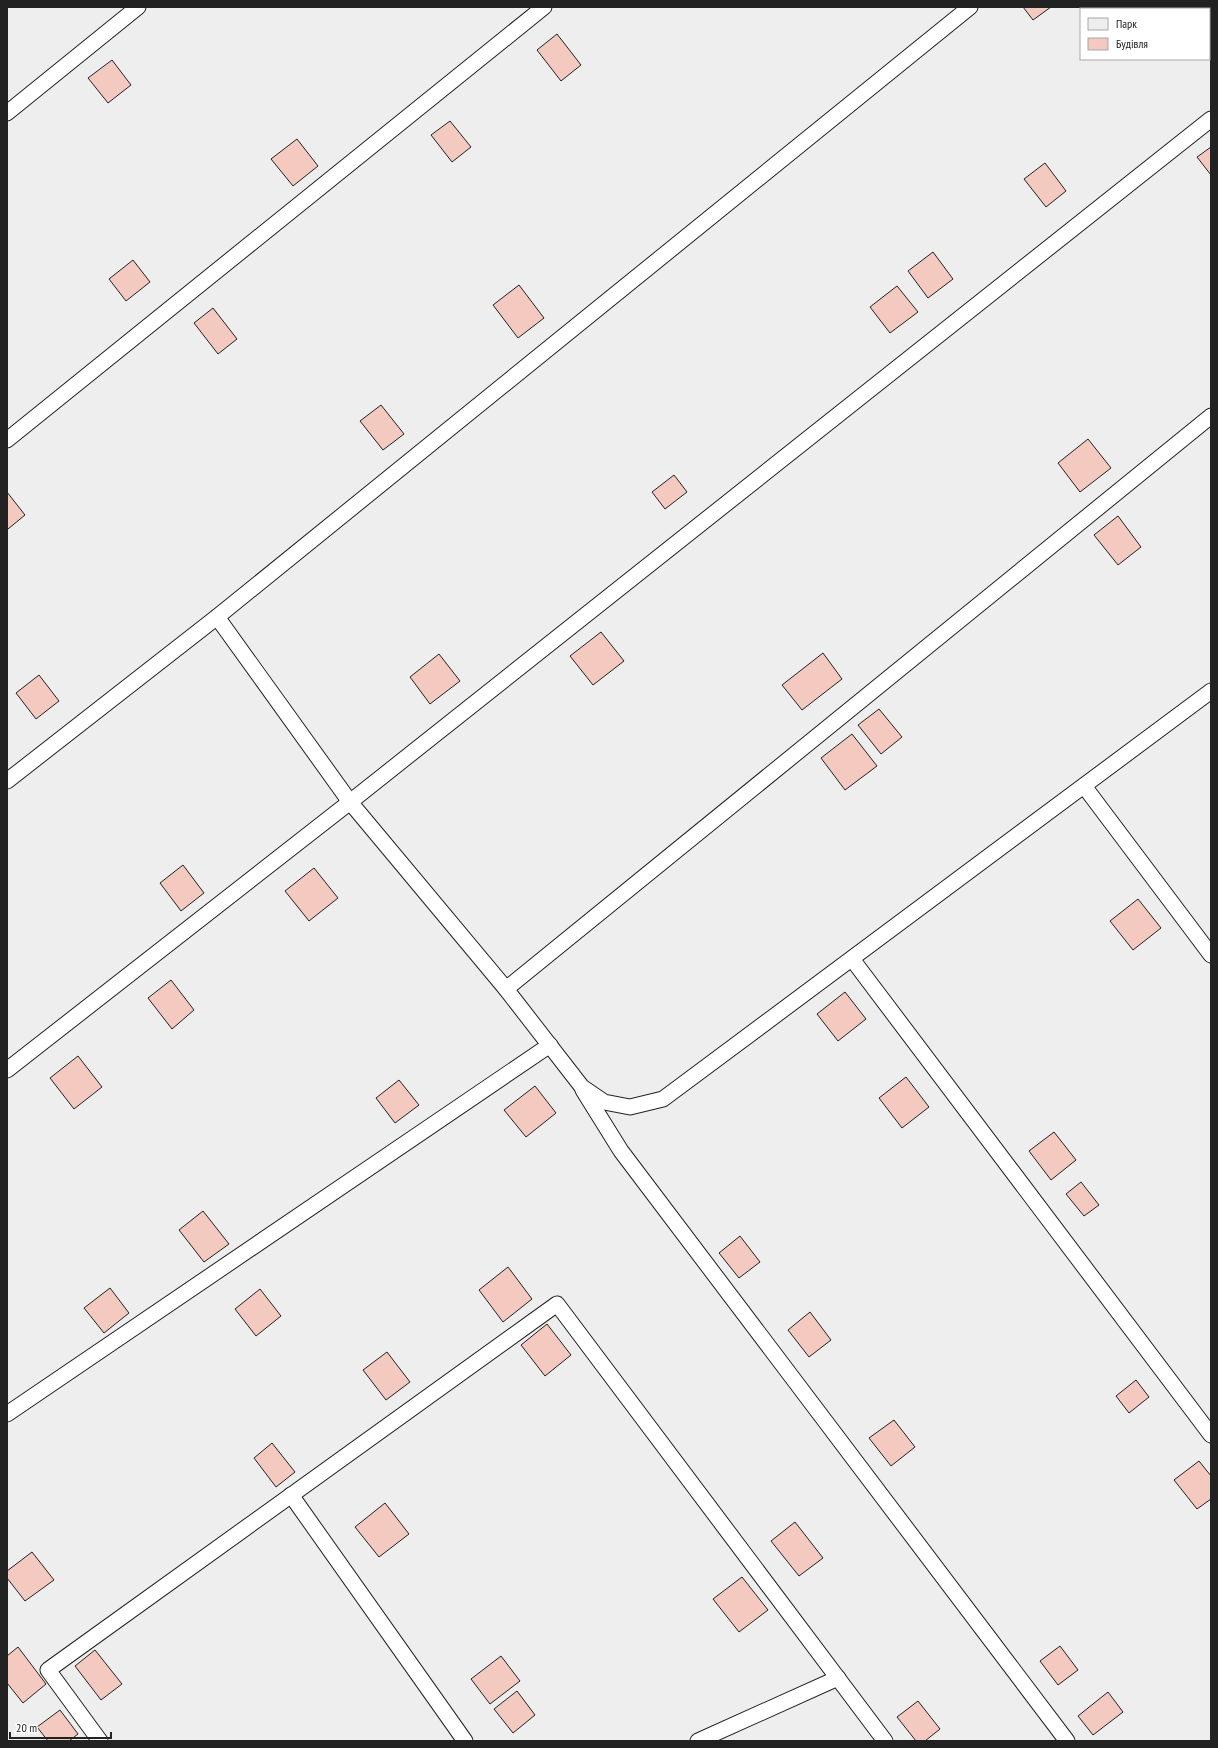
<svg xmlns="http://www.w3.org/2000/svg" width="1218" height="1748" font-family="'PT Sans Narrow',sans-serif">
<rect width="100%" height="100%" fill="#fff"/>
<path fill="#eee" stroke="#6f6f6f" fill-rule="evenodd" d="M7,7H1211V1741H7ZM1081,9H1209V59H1081Z"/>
<g fill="#f3c9c0" stroke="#222">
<polygon points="1023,7 1051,7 1033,20"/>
<polygon points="557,34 581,65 561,81 537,50"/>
<polygon points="112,60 131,85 108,103 88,78"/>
<polygon points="450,121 471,147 452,162 431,135"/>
<polygon points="297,139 318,166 293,186 271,159"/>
<polygon points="1211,147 1211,175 1197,157"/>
<polygon points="1045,163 1066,191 1046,207 1024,179"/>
<polygon points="933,252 953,279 928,298 908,271"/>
<polygon points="133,260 150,282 126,301 109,279"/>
<polygon points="519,285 544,318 518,338 493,305"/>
<polygon points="897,286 918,312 890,333 870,307"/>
<polygon points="213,308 237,339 218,354 194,323"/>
<polygon points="381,405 404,434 383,450 360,421"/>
<polygon points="1088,439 1111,468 1080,492 1058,463"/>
<polygon points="674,475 687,492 665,509 652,492"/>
<polygon points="7,492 25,515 8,529 7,528"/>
<polygon points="1118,516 1141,547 1118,565 1094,535"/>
<polygon points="601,632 624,661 593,685 570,656"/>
<polygon points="823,653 842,679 802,710 782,685"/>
<polygon points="439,654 460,681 430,704 410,677"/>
<polygon points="39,675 59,701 36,719 16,693"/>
<polygon points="879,709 902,737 881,754 858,725"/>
<polygon points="852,734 877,766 845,790 821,758"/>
<polygon points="183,865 204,893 181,911 160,883"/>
<polygon points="314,868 338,898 309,921 285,891"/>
<polygon points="1138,899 1161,928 1133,950 1110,921"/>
<polygon points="171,980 194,1010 172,1029 148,998"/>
<polygon points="845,992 866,1019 838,1041 817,1014"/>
<polygon points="78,1056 102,1087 74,1109 50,1078"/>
<polygon points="906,1077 929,1107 902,1128 879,1098"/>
<polygon points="399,1080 419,1105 395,1123 376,1098"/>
<polygon points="535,1086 556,1113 526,1137 504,1110"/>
<polygon points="1054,1132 1076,1160 1051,1180 1029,1151"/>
<polygon points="1081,1182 1099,1205 1084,1216 1066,1194"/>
<polygon points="203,1211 229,1244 204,1262 179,1230"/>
<polygon points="740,1236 760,1262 739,1278 719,1253"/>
<polygon points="508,1267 532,1299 503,1322 479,1290"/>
<polygon points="110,1288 129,1313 104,1333 84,1308"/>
<polygon points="260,1289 281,1316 256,1336 235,1309"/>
<polygon points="810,1312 831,1340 809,1357 788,1330"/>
<polygon points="547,1324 571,1355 545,1376 521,1345"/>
<polygon points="387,1352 410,1382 386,1400 363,1370"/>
<polygon points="1136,1380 1149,1397 1129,1413 1116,1396"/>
<polygon points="894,1420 915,1447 891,1466 869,1438"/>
<polygon points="272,1443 295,1472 276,1487 254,1458"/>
<polygon points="1199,1461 1211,1476 1211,1499 1197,1509 1174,1480"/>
<polygon points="385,1503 409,1534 379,1557 355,1527"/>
<polygon points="795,1522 823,1558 799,1576 771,1541"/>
<polygon points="32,1552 54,1580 25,1601 7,1578 7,1571"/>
<polygon points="742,1577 768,1610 739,1632 713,1599"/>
<polygon points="1060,1646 1078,1670 1058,1685 1040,1661"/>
<polygon points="18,1647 46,1684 23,1703 7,1683 7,1656"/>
<polygon points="95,1650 122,1684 101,1700 75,1666"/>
<polygon points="501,1656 520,1681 490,1704 471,1679"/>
<polygon points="517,1691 535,1715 513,1733 494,1709"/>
<polygon points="1108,1692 1123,1712 1093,1735 1078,1716"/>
<polygon points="918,1701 940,1729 925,1741 916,1741 897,1717"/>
<polygon points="60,1710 78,1734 69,1741 48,1741 37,1727"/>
</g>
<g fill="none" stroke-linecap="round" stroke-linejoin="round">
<defs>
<g id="lane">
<polyline points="7,113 138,7"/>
<polyline points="7,440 544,7"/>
<polyline points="217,617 350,802 506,989 582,1087 604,1102 630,1107 663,1099 1211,691"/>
<polyline points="7,781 217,617 970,7"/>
<polyline points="1084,786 1211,955"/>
<polyline points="852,959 1211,1435"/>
<polyline points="506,989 1211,416"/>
<polyline points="7,1070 350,802 1211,119"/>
<polyline points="583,1090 621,1151 1067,1741"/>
<polyline points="7,1414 550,1045"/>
<polyline points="291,1495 465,1741"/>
<polyline points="100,1741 48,1670 557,1304 885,1741"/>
<polyline points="698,1741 838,1678"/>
</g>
</defs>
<use href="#lane" stroke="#222" stroke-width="17"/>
<use href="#lane" stroke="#fff" stroke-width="15"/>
</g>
<rect width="1218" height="1748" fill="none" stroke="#222222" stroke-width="16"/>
<rect x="1080" y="8" width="130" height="52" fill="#ffffff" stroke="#a7a7a7"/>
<rect x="1088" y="18" width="20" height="12" fill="#eeeeee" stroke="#a7a7a7"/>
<text x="1116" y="28" font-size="12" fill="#222222">Парк</text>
<rect x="1088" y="38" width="20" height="12" fill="#f3c9c0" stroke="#a7a7a7"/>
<text x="1116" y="48" font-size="12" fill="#222222">Будівля</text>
<path d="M10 1732v6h101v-6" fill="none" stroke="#222222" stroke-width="2"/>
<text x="16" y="1732" font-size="12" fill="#222222" stroke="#ffffff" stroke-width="3" paint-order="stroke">20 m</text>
</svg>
